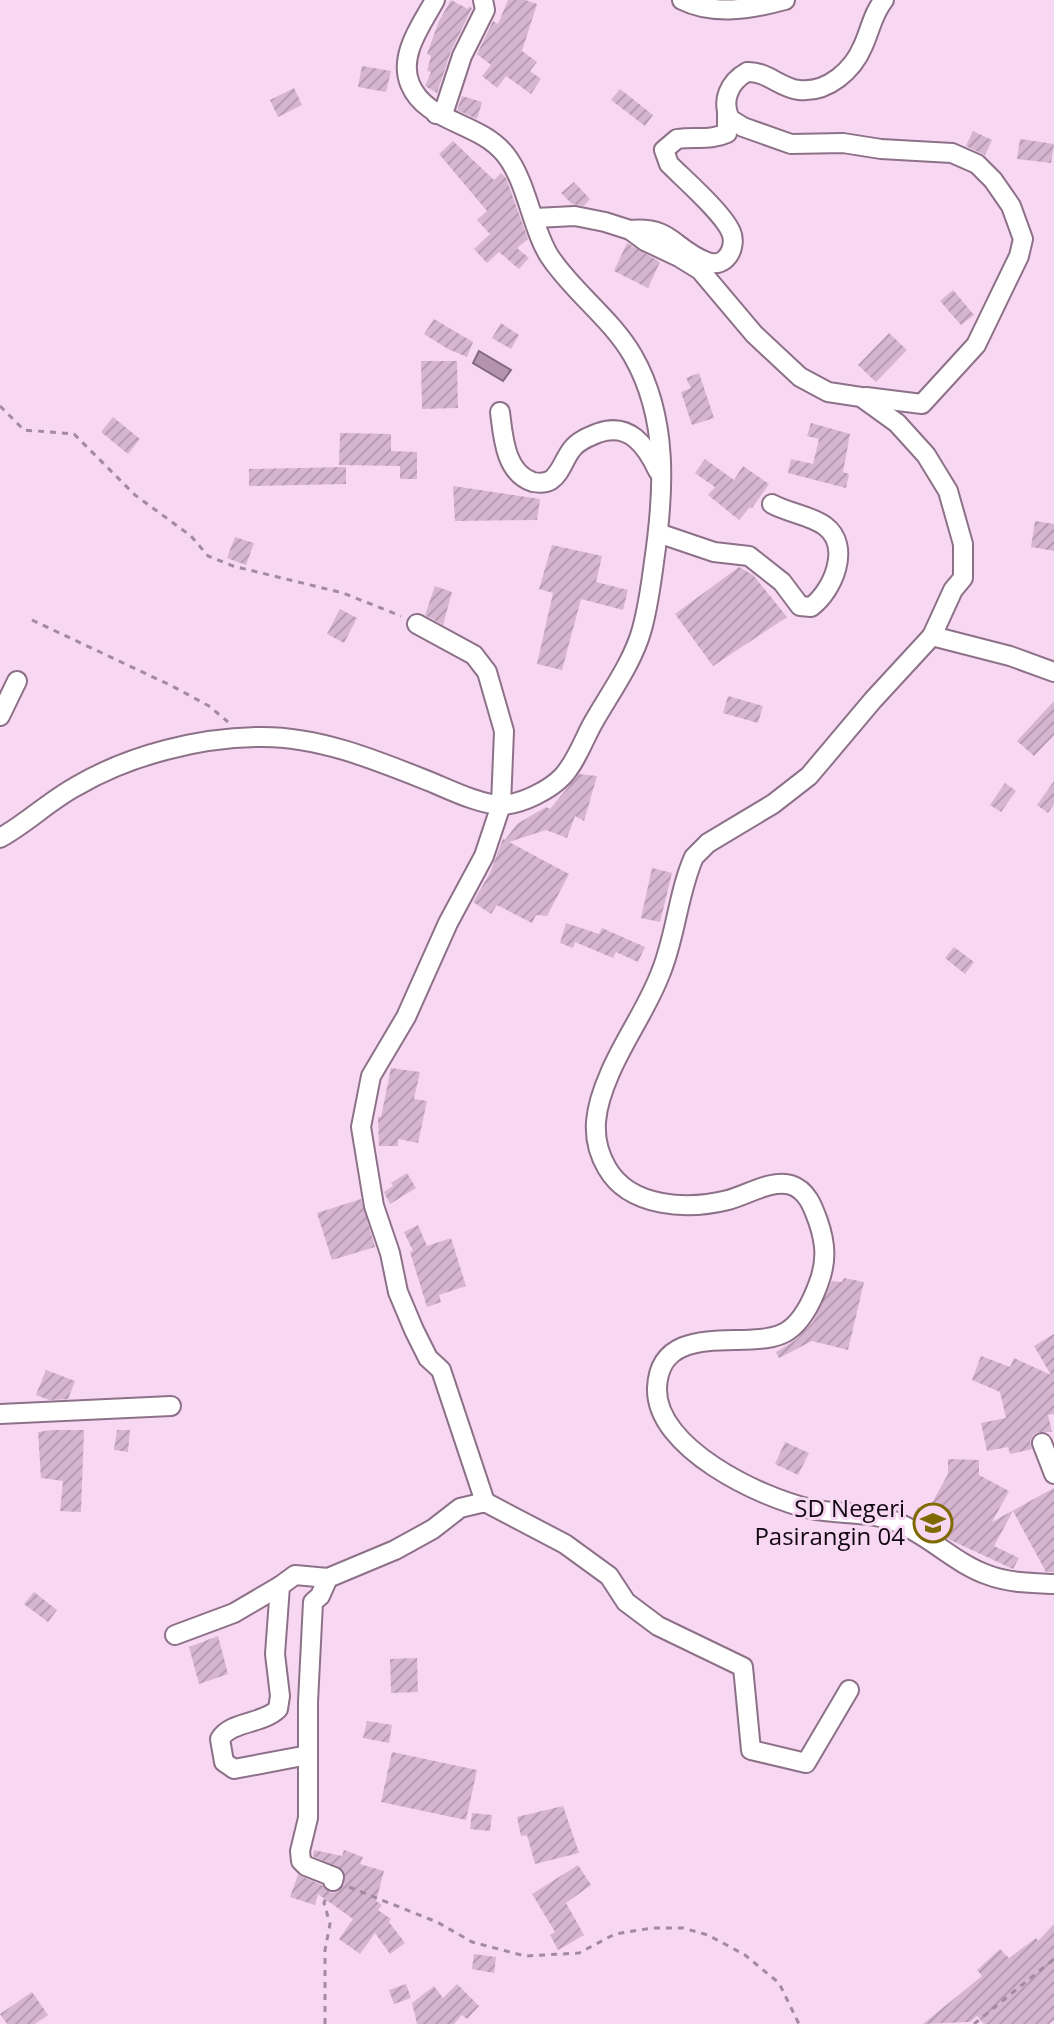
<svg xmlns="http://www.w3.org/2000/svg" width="1054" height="2024" font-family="'Open Sans',sans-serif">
<defs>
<pattern id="building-hatch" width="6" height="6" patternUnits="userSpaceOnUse" patternTransform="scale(2)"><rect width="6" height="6" fill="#d6b5d1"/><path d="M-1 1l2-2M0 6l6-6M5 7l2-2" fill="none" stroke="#b79ab2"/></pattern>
</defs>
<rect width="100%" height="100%" fill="#f7d7f2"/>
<polygon fill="#b493af" stroke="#836980" stroke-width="2" points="479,351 511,370 503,381 473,363"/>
<g fill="url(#building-hatch)">
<polygon points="451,0 468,9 469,6 472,8 451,51 437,93 425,86 431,72 427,71 431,56 427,54 439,21"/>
<polygon points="508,0 525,0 537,4 522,51 537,62 530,71 541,79 531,94 506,76 497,88 482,76 491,65 477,54 493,21 498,24"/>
<polygon points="362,66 391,71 386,92 358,87"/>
<polygon points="294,88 302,105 278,117 270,100"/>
<polygon points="620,89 653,115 645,126 611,100"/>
<polygon points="462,96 482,102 477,119 457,110"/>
<polygon points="973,131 992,140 985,155 966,146"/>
<polygon points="1020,139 1054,144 1051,163 1017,159"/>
<polygon points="453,141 494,180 501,173 506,178 528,239 517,248 529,258 519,269 499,252 487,263 474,249 490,234 477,220 487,211 439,154"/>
<polygon points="574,182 590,199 584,206 572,204 561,193"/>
<polygon points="627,243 660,262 648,288 614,271"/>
<polygon points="953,290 974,315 961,325 940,301"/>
<polygon points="434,319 473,342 467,357 448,349 424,334"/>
<polygon points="501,323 519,335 511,349 492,338"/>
<polygon points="889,333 907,350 876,382 858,365"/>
<polygon points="421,361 457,361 458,408 422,409"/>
<polygon points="699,373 714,418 692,425 681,392 691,388 686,378"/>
<polygon points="113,417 140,439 128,454 101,432"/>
<polygon points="811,423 850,434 843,472 849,474 846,488 788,473 791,459 813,464 819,439 807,436"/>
<polygon points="340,433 391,434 391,451 417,452 417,479 400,479 400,466 339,465"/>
<polygon points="705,459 734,480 743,466 769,484 752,508 750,507 739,520 708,495 715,487 695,473"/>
<polygon points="346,467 346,484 249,486 249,469"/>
<polygon points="453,486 540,499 537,520 455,521"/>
<polygon points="1035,521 1054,524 1054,551 1031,547"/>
<polygon points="235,537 254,543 246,565 227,558"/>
<polygon points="552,545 602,556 596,582 628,590 623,610 581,599 562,670 537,664 553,593 539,589"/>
<polygon points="739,567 753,575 787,617 713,666 675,614"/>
<polygon points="435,586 452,592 443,625 425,615"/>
<polygon points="340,609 357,618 344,643 327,634"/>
<polygon points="728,696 763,706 758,723 723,713"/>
<polygon points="1054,701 1054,735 1034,756 1017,741"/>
<polygon points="579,774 597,776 584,821 575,816 567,838 546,830 509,842 569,874 547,916 536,915 532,923 497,905 491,914 473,902 490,873 503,839 505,840 517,824 546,807 550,809"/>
<polygon points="1054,781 1054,804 1048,813 1037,805"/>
<polygon points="1005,783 1016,791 1001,812 990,805"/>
<polygon points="652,868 672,873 660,922 641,918"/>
<polygon points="566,923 599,934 602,928 645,947 638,962 616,952 613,958 575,942 573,948 560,943"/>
<polygon points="954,947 974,962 965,974 945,958"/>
<polygon points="391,1068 420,1072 414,1099 427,1101 418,1143 398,1139 398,1146 379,1146 378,1117 381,1117"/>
<polygon points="407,1173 416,1188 390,1204 384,1192 393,1186 391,1183"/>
<polygon points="361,1199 375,1247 332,1260 317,1213"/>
<polygon points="418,1225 427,1246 451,1238 466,1286 439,1295 441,1302 427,1307 410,1252 413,1251 404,1232"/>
<polygon points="844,1278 864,1282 848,1350 812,1341 779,1358 776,1352 797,1339 813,1322 832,1281 842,1282"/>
<polygon points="1054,1334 1054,1414 1048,1415 1052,1432 1038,1432 1033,1435 1030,1442 1032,1449 1010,1454 1008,1447 987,1451 981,1423 1006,1418 1000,1392 972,1380 981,1356 1010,1367 1014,1358 1051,1375 1034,1346"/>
<polygon points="46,1370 75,1381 68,1399 49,1400 36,1395"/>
<polygon points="52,1430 84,1430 81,1512 60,1511 63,1481 41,1478 38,1432"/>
<polygon points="117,1430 130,1430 128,1452 114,1450"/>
<polygon points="785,1442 809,1453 798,1475 775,1464"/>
<polygon points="948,1459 979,1460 979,1475 1009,1491 992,1522 1054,1488 1054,1572 1046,1572 1013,1511 994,1546 1019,1558 1013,1569 946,1538 913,1517 918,1507 927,1512 948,1474"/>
<polygon points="34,1592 57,1610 48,1622 24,1604"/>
<polygon points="218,1636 228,1674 199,1684 189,1647"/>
<polygon points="417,1658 418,1692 391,1693 390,1659"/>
<polygon points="367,1721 392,1725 389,1743 363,1738"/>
<polygon points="392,1752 477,1770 466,1820 381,1802"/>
<polygon points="563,1806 579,1853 535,1864 527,1835 521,1836 517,1817"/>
<polygon points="472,1813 492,1815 490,1831 470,1829"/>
<polygon points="314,1850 342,1856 344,1850 363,1857 360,1864 384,1871 376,1901 382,1905 378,1910 391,1919 389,1922 405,1943 390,1954 375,1933 360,1954 339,1939 353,1919 318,1894 315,1905 290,1897 298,1875 322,1885 331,1893 337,1892 344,1885 343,1870 313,1856"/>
<polygon points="578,1865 591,1885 566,1903 584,1935 558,1950 550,1935 555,1932 532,1894"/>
<polygon points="1054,1924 1054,2020 1049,2024 984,2024 977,2016 970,2022 923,2024 982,1976 977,1970 1000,1949 1009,1958 1036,1938 1038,1941"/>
<polygon points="474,1954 496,1957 494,1973 472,1969"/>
<polygon points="406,1984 411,1998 394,2004 389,1990"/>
<polygon points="457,1984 479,2006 467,2019 462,2015 454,2024 417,2024 412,2003 434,1986 443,1998"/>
<polygon points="32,1992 48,2015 35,2024 7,2024 0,2014"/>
</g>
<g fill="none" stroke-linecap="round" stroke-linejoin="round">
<defs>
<g id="minor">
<path d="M682,0C714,16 752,9 785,0"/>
<polyline points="436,114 445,108 462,56 485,10 483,0"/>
<path d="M535,218L575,216L605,222L630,230L645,241L679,257L700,270L754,334L800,377L828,392L861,397L897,423L926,455L948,491L963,544V578L953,590L932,636L873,700L809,776L773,804L708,843L694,857C678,893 676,935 661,972C648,1007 625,1038 610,1073C596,1105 588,1136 607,1168C630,1208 688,1210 728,1200C747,1195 772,1179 791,1185C807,1190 813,1207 818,1221C826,1244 827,1262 818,1285C812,1301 803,1320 789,1330C756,1355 660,1315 657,1388C655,1448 761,1498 811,1509C838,1515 870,1511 896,1522C929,1535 954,1563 988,1575C1009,1583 1032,1583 1054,1584"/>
<path d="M630,230C672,226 673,249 707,262C713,264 719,264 724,260C732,254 735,241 731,232C723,213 685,180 669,164L664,150L677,139C695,136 710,141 727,133V115"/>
<path d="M866,397L922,404L976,345L1019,256L1023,239L1011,206L993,180L977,164L952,153L881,149L843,143L791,144L743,127L730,119C721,101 729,82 747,72C767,71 780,88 799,90C828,93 853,70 863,46C870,31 873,13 884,0"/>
<path d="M500,412C503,436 505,473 533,482C539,483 546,483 551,480C561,473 564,459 572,449C578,441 588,437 598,433C629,422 646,445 658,471"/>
<path d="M658,533L714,552L749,556L782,582L800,606L811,607C833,591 852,546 825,526C810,515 788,513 772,504"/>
<polyline points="417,624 474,655 487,672 504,731 501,805 484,856 448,923 406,1017 371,1076 361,1127 374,1206 390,1253 398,1292 414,1330 428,1358 441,1370 485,1502"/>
<polyline points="932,636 1010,656 1054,672"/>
<polyline points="0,716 17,681"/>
<path d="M0,838C27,823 48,802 75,787C129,755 200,737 263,737C321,737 378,761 431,782C450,790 481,805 502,805C522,804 550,790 563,776C576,762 584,739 593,723C610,693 633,662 642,629C648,607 651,585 654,562C664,493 669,419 633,356C611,318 574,293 550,257C532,230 527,181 505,154C478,121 426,123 410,84C398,55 422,24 435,0"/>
<polyline points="0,1414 171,1406"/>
<polyline points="1042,1443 1054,1474"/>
<polyline points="175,1635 234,1613 280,1586"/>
<path d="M308,1755L234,1769L224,1762L220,1739C231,1721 263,1724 278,1709L280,1696L275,1654L280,1586L295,1575L328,1578"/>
<polyline points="333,1881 334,1877 306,1866 301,1861 300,1851 308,1818 308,1702 313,1602 320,1596 328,1578 395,1550 433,1529 460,1508 485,1502 565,1544 609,1576 626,1602 658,1626 743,1667 751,1750 806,1763 849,1690"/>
</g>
</defs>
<use href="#minor" stroke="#8d7188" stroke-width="22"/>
<g stroke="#a28b9f" stroke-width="3" stroke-dasharray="6 6" stroke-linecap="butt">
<polyline points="0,406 24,430 74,434 135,495 191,536 208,556 233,566 343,593 401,616"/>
<polyline points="32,620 172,686 209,706 228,722"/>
<polyline points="349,1887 437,1922 472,1942 525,1956 579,1953 615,1934 652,1928 683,1928 708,1935 745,1955 779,1983 799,2024"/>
<polyline points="325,2024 325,1950 330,1924 324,1903 326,1898"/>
<polyline points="974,2024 1054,1959"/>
</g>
<use href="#minor" stroke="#fff" stroke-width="18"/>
</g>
<defs>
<symbol id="school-ring" viewBox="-11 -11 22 22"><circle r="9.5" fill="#f7d7f2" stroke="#7e6a01" stroke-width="1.5"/><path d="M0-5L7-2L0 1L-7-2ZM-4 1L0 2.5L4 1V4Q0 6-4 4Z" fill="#7e6a01"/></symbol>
</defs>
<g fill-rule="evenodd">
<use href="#school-ring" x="911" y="1501" width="44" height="44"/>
</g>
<g text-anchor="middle" stroke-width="6" stroke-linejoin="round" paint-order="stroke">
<g font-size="24" fill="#120811" stroke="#f7d7f2" text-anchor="end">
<text x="905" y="1517">SD Negeri<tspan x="905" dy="28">Pasirangin 04</tspan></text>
</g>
</g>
</svg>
